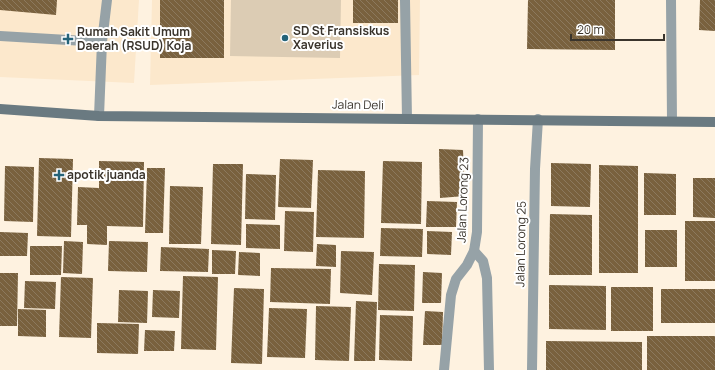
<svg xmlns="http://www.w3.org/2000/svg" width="715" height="370" font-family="Manrope,sans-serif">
<defs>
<pattern id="building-back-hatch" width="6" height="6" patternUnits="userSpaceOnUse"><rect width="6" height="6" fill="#79613e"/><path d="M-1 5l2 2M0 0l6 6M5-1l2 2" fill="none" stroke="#8c795e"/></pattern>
</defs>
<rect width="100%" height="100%" fill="#fef2e0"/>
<g fill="#fce8cc">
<polygon points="0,0 139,0 134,83 0,77"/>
<polygon points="152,0 420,0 419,75 150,85"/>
</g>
<polygon fill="#dcccb4" points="231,0 341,0 340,58 230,56"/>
<g fill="url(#building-back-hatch)">
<polygon points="0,0 57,0 56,15 0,10"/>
<rect x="160" y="0" width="64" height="58"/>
<rect x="353" y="0" width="45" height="23"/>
<polygon points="528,0 615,0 615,50 527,49"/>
<polygon points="700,0 715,0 715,31 699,30"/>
<polygon points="439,149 463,150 465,196 440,198"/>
<polygon points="39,158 73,159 71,237 37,236"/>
<polygon points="280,159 313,160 311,208 278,207"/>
<polygon points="99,161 144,162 143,227 107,226 107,245 87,244 87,225 77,225 78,187 99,188"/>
<polygon points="383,161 422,162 421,224 381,223"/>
<polygon points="551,163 591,164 590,207 551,206"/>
<polygon points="213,164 243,164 241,245 211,244"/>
<polygon points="599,165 638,166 638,273 599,273"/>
<polygon points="5,166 34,167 33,222 4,221"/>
<polygon points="147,168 165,168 163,233 145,233"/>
<polygon points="318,170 365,171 364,238 316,237"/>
<polygon points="644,173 676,174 676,215 644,215"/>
<polygon points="246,174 276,175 275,220 245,219"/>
<polygon points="693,178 715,178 715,218 693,217"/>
<polygon points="170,186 203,187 201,244 169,244"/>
<polygon points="427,201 457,202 456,227 426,227"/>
<polygon points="285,211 314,212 313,252 284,251"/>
<polygon points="550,214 592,215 592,275 549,275"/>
<rect x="685" y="221" width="30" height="60"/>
<polygon points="246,224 280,225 280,249 246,248"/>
<polygon points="381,228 423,229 422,257 380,256"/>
<rect x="645" y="230" width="32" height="37"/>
<polygon points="427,231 452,232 451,255 427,254"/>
<polygon points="0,232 28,233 27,256 0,256"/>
<polygon points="64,241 83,242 82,274 63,273"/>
<polygon points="109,241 148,242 147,272 108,271"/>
<polygon points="317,244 336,245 336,267 316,266"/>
<polygon points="30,246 62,246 61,275 30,275"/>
<polygon points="161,247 209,249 208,272 160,271"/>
<polygon points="212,250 236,251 235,274 212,274"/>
<polygon points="341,251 374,252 372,295 340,293"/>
<polygon points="239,252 260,253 260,276 238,275"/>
<polygon points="379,264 415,265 414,311 378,310"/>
<polygon points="271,268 331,269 330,304 270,302"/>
<polygon points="423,272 442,273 441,303 422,303"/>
<polygon points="0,273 18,273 17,326 0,326"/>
<polygon points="183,276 218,277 216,350 181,349"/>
<polygon points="61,277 93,278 91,338 59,337"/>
<polygon points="25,281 56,282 55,309 24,308"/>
<polygon points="549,285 606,286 606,330 549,329"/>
<rect x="611" y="287" width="42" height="44"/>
<polygon points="234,288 264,289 262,364 231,363"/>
<rect x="661" y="289" width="54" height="34"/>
<polygon points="119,290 148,291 147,323 118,322"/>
<polygon points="153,290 180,291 179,318 152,317"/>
<polygon points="356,301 377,302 375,361 354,361"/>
<polygon points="316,306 351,307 349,361 315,360"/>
<polygon points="269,308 307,309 305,358 267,357"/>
<polygon points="18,309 46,310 46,337 18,336"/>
<polygon points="425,311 443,312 442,345 423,345"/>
<polygon points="380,315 413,316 412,361 379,360"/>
<polygon points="97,323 139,324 138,354 97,353"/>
<polygon points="145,330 175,331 174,351 144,351"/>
<rect x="647" y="336" width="68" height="34"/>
<polygon points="546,341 642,342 642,370 546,370"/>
</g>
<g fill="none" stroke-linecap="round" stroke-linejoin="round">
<g stroke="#96a2a7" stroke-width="10">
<polyline points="405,0 407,119"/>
<polyline points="671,0 672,121"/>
<polyline points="0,36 102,42"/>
<polyline points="99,116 102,42 107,0"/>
<polyline points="474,251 483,261 487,278 489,370"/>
</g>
<g stroke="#96a2a7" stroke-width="10">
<polyline points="444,370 451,295 456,279 467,265 474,251 477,232 478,119"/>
<polyline points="532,370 535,169 538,119"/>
</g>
<polyline stroke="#6a7a81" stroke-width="10" points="0,109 99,116 715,122"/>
</g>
<g fill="#246379" stroke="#fff" stroke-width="1.5">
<circle cx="285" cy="38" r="4"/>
<path d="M66 33h4v4h4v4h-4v4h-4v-4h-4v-4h4z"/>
<path d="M57 169h4v4h4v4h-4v4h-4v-4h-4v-4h4z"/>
</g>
<g text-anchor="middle" stroke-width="4" stroke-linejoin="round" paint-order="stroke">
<g font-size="12" font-weight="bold" fill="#3a342c" stroke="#fff" text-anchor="start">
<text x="293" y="35">SD St Fransiskus<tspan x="293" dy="14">Xaverius</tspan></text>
<text x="77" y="36">Rumah Sakit Umum<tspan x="77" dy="14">Daerah (RSUD) Koja</tspan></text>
<text x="67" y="179">apotik juanda</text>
</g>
<g font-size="12" fill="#3a342c" stroke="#fff">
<text transform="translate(358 105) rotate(1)" y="4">Jalan Deli</text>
<text transform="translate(463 200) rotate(-88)" y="4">Jalan Lorong 23</text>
<text transform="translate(521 244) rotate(-89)" y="4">Jalan Lorong 25</text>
</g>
</g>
<path d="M571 34v6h93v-6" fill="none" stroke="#3a342c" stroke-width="2"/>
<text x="577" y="34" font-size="12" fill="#3a342c" stroke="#ffffff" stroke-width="3" paint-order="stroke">20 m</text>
</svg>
